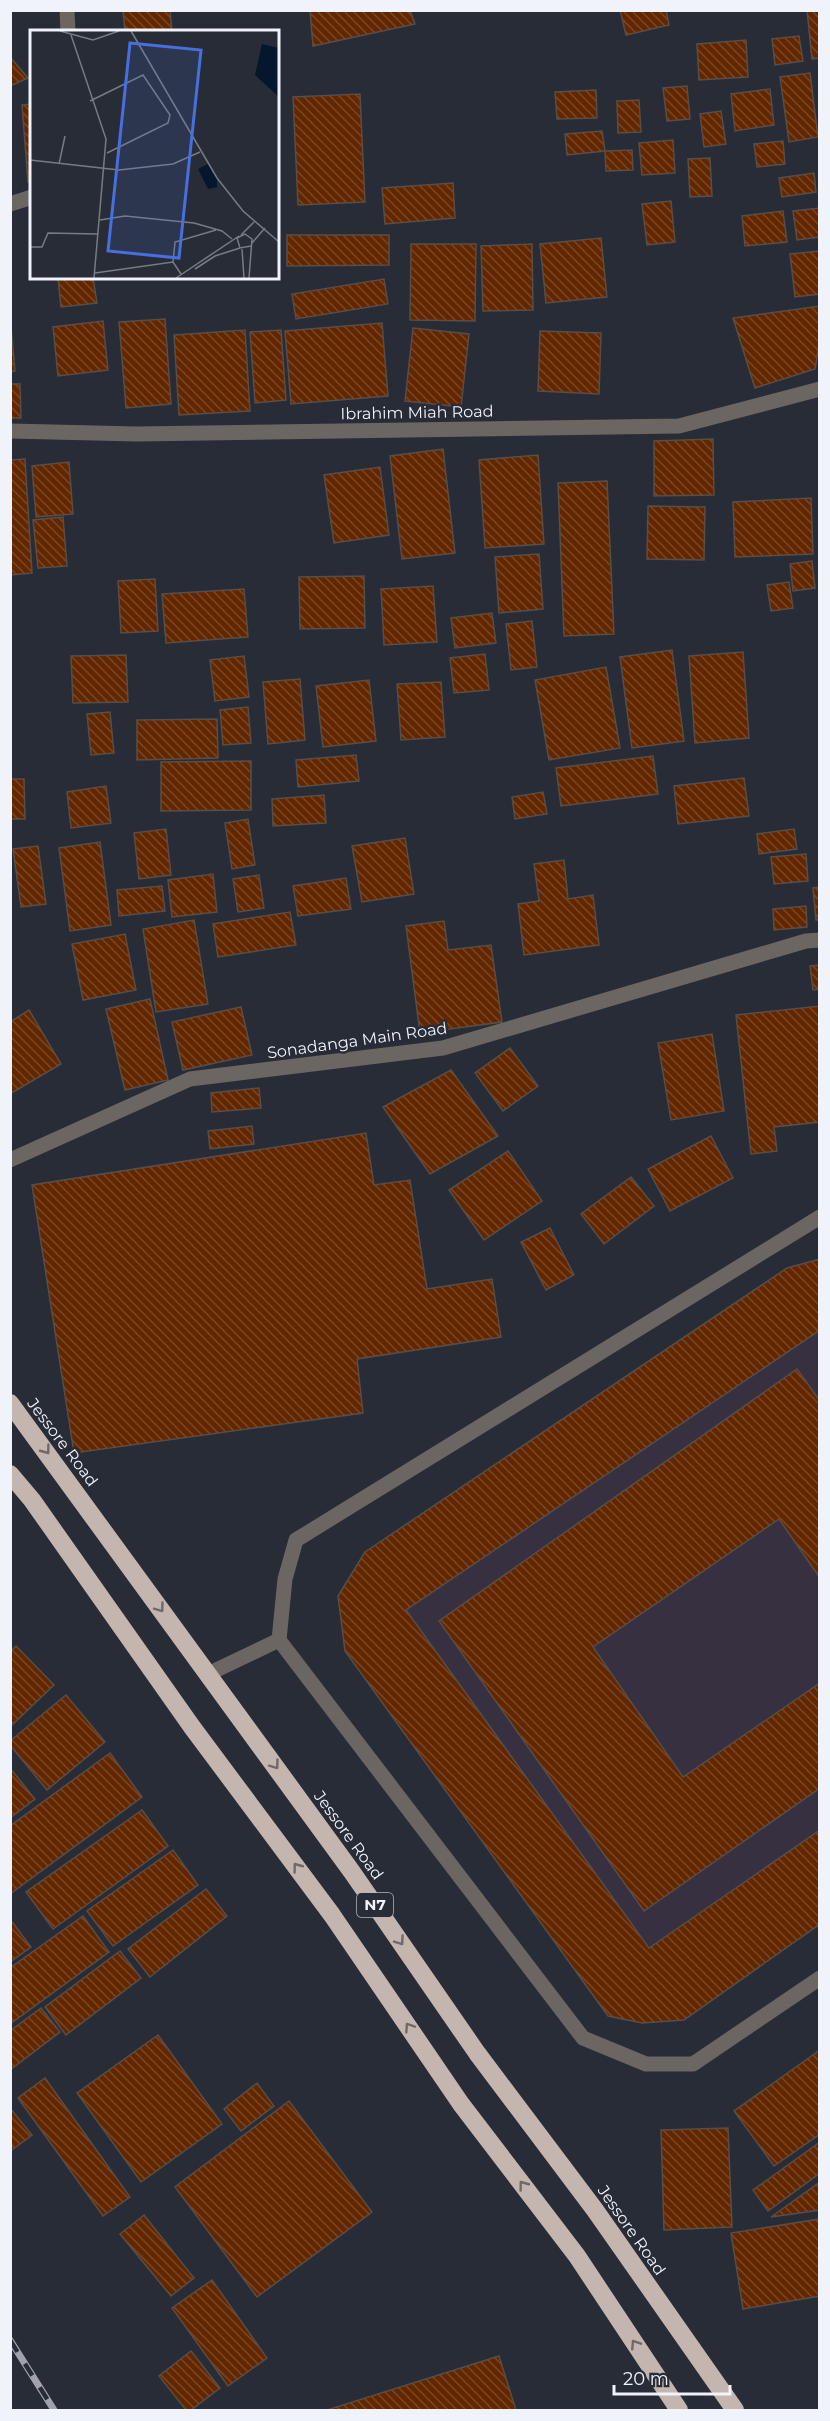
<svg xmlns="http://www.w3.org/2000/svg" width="830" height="2421" font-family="Montserrat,sans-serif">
<defs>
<pattern id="building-back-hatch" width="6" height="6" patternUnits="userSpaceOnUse" patternTransform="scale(1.5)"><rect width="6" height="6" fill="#632700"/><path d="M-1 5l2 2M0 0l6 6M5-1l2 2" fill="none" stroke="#7a4726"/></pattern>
</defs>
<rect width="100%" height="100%" fill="#272c36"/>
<polygon fill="#363041" points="819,1259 819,1924 684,2020 642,2023 608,2016 345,1651 338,1596 365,1552 787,1268"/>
<g fill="url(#building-back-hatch)" stroke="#594d47" stroke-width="1.5">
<polygon points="123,10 170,10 172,32 125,32"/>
<polygon points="310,10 410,10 415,24 313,46"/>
<polygon points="620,10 666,10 669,25 626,35"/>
<polygon points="807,10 820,10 820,58 812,59"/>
<polygon points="799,36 803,61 775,65 772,39"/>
<polygon points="746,40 748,77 699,80 697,44"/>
<polygon points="10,57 28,78 10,86"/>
<polygon points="810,73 818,137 789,142 780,77"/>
<polygon points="687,86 690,119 667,121 663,88"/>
<polygon points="770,89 774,125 735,131 731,94"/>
<polygon points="596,90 597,118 557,119 555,92"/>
<polygon points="360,94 365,202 298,205 293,97"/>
<polygon points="639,100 641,132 618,133 617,101"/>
<polygon points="32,104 32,182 28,182 22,105"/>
<polygon points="721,111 726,144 704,147 700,114"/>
<polygon points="602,131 605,151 567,155 565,134"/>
<polygon points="673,140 675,173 642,175 639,143"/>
<polygon points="783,141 785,164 757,167 754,144"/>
<polygon points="632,150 633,170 606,171 605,151"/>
<polygon points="710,158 712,196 690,197 688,159"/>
<polygon points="814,173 816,192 782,197 779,178"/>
<polygon points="453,183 455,218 385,224 382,188"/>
<polygon points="671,201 675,242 647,245 642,204"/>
<polygon points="820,208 820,237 797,240 793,211"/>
<polygon points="783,211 787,242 745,246 742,216"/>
<polygon points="287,235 389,235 389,265 287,266"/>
<polygon points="601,238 607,297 546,303 540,244"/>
<polygon points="411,244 476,244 475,321 410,320"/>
<polygon points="532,244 533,310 483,311 481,246"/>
<polygon points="820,251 820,294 795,297 790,254"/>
<polygon points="58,278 93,278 97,303 61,307"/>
<polygon points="384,279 388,304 296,319 292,294"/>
<polygon points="820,306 820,339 815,369 755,388 733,318"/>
<polygon points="10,315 15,371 10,372"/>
<polygon points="165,319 171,404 126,408 119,322"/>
<polygon points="103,321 108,370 58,376 53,327"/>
<polygon points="382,323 388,396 291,404 285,331"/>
<polygon points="413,328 469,334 461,407 405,401"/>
<polygon points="245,330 250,411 179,415 174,335"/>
<polygon points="281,330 286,400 255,403 250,332"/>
<polygon points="540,331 601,333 599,394 538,391"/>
<polygon points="10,384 20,384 21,418 10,418"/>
<polygon points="713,439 714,495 654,496 654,441"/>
<polygon points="443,449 455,553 402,559 390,456"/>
<polygon points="538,455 544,544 485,548 479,460"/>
<polygon points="25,459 32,573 10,575 10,460"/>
<polygon points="69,462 73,514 36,517 32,466"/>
<polygon points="380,467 389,535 334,543 324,475"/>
<polygon points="607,481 614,634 564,636 558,483"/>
<polygon points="811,498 813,554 735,557 733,502"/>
<polygon points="648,506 705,507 704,560 647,559"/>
<polygon points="63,517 67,566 38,568 33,520"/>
<polygon points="539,554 543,609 499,613 495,557"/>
<polygon points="812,561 815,588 793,591 790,564"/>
<polygon points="364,576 365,628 300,629 299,577"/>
<polygon points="155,579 158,631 121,633 118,581"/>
<polygon points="789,582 793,608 771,611 767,585"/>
<polygon points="433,586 437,642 384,645 381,589"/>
<polygon points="244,589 248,637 166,643 162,594"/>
<polygon points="492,613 496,643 455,648 451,618"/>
<polygon points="532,621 537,667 511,670 506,624"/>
<polygon points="672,650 684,741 632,748 620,657"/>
<polygon points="743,652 749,738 695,743 689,656"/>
<polygon points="485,654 489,690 454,693 450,658"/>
<polygon points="126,655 128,702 73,703 71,656"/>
<polygon points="244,656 249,697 215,701 210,660"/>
<polygon points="606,667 620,748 549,760 535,680"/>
<polygon points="300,679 305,740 268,744 263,682"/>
<polygon points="369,680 376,741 323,747 316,686"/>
<polygon points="441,682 445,737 401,740 397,684"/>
<polygon points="248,707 251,743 223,745 220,710"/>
<polygon points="110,712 114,753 91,755 87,714"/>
<polygon points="217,719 218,758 137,760 137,720"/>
<polygon points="356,755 359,781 298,787 296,760"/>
<polygon points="653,756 658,794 561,806 556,768"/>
<polygon points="251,761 251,810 161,811 161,762"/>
<polygon points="744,778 749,816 678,824 674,786"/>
<polygon points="10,779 24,779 25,819 10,819"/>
<polygon points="106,786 111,823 71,828 67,792"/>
<polygon points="543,792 547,814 515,819 512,797"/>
<polygon points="324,795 326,823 273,826 272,799"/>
<polygon points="248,819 255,865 232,869 225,823"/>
<polygon points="166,829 171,875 139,879 134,833"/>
<polygon points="794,829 797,849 759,854 757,834"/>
<polygon points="405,838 414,894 362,902 352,846"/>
<polygon points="100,842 111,925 70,931 59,848"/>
<polygon points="38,846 46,904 21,907 13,849"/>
<polygon points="806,854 808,881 774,884 771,857"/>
<polygon points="564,860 568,899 593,895 599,945 524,955 518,904 539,901 534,864"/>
<polygon points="213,874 217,912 172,917 168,880"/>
<polygon points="259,875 264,908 238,912 233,879"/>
<polygon points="346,878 351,909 298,916 293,886"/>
<polygon points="162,886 165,911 119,916 117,890"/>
<polygon points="820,887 820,920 816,920 813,888"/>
<polygon points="806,906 807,927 774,930 773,909"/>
<polygon points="290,912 296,945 218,957 213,924"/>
<polygon points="194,920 208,1004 156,1012 143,929"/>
<polygon points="444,921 448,950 491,945 502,1022 420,1033 406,926"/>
<polygon points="125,934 136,990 83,1000 72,944"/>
<polygon points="820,965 820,989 813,990 810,966"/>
<polygon points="150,999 168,1080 125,1090 106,1009"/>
<polygon points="820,1006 820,1122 774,1127 777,1151 751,1154 736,1015"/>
<polygon points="241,1007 252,1055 183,1070 172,1022"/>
<polygon points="29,1010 61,1064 10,1094 10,1022"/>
<polygon points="712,1034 724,1111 671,1120 658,1043"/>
<polygon points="510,1048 538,1086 503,1111 475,1073"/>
<polygon points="451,1070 498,1136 430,1174 383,1107"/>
<polygon points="259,1088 261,1108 212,1112 211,1093"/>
<polygon points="252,1126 254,1144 210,1149 208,1131"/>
<polygon points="366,1133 374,1185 410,1180 427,1289 492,1279 501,1337 357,1359 363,1413 74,1453 32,1185"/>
<polygon points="711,1136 733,1178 670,1211 648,1169"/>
<polygon points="508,1151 542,1201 484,1240 449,1190"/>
<polygon points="631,1177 654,1206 604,1244 581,1214"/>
<polygon points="550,1228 574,1275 546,1290 521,1242"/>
<polygon points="820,1259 820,1330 406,1610 649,1948 820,1830 820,1924 684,2020 642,2023 608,2016 345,1651 338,1596 365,1552 787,1268"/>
<polygon points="797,1369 820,1401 820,1578 779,1519 593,1647 683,1777 820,1683 820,1788 644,1911 439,1621"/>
<polygon points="16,1646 54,1685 10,1727 10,1652"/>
<polygon points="66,1695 105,1742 47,1790 10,1745 10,1741"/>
<polygon points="110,1753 142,1797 10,1894 10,1826"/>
<polygon points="10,1768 35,1799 10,1818"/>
<polygon points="142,1810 168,1846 53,1929 26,1892"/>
<polygon points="173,1850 198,1885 113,1946 87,1911"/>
<polygon points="206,1889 227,1916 150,1977 128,1949"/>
<polygon points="83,1916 109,1952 10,2024 10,1968"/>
<polygon points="10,1919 31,1947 10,1962"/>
<polygon points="120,1951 141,1978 66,2035 45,2007"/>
<polygon points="41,2008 60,2032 10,2070 10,2031"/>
<polygon points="158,2035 222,2124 141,2182 77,2093"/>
<polygon points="820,2050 820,2134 774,2166 734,2111"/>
<polygon points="45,2078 130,2197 103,2216 18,2098"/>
<polygon points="257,2083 274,2106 241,2131 224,2109"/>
<polygon points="289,2101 372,2212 257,2297 175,2187"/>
<polygon points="10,2108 32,2135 12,2150 10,2147"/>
<polygon points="728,2128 732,2227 664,2230 661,2130"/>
<polygon points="820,2142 820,2173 768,2211 753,2190"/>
<polygon points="820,2182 820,2210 771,2217"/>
<polygon points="144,2215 194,2278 171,2296 120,2234"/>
<polygon points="820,2219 820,2296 743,2309 731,2233"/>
<polygon points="212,2280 267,2358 228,2386 172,2308"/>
<polygon points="191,2351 220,2388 191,2410 186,2410 159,2376"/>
<polygon points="499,2356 516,2410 331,2410 330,2409"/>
</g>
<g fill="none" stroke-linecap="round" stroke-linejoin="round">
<g stroke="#6c6663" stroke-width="15">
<polyline points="67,10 68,32"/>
<polyline points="10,204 32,197"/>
<polyline points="10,431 137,434 679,426 820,389"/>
<polyline points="10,1160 190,1079 443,1048 806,941 820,940"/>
<polyline points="820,1217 296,1540 285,1579 279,1640 583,2038 646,2064 693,2064 820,1978"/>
<polyline points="208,1674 279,1640"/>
</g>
<g stroke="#c4b5ae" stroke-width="18">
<polyline points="10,1403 352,1872 477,2053 595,2210 735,2410"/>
<polyline points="10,1474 32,1500 192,1727 332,1915 461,2104 577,2256 679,2410"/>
</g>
<defs>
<polyline id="rail" points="10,2340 54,2410"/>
</defs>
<use href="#rail" stroke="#a0a3ac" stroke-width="7"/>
<use href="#rail" stroke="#272c36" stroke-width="4.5" stroke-dasharray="14" stroke-linecap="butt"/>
</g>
<defs><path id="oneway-chevron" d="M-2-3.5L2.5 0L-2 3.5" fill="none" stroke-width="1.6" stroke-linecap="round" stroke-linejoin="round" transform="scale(1.5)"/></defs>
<g stroke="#6e6a6c">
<use href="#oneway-chevron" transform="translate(46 1450) rotate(53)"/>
<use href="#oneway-chevron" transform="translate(160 1608) rotate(54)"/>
<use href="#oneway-chevron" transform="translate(275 1765) rotate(54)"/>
<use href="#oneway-chevron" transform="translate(297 1867) rotate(-127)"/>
<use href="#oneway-chevron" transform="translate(400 1941) rotate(55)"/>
<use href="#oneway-chevron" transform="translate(409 2027) rotate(-124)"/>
<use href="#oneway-chevron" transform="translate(523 2185) rotate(-127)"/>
<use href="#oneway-chevron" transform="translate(635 2344) rotate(-123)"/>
</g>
<g text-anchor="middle" stroke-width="5" stroke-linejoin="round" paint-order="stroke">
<rect fill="#272c36" stroke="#b4b7bf" stroke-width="1.5" x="357" y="1893" width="36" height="24" rx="4.5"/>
<g font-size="15" font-weight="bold" fill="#f0f3fa">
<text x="375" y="1910">N7</text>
</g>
<g font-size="16" fill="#f0f3fa" stroke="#272c36">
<text transform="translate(417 412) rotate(-1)" y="6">Ibrahim Miah Road</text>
<text transform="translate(357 1040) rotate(-8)" y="6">Sonadanga Main Road</text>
<text transform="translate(63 1442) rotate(53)" y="6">Jessore Road</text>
<text transform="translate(349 1835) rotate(54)" y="6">Jessore Road</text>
<text transform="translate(632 2230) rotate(55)" y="6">Jessore Road</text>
</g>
</g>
<g transform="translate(30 30)">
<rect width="249" height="249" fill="#272c36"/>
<path d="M232,14L249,18V67L225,45ZM178,134L187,148V157L178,159L168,139Z" fill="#04172c"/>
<path fill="none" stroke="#777c84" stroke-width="1.5" d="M30,1L63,10L89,1M101,1L187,148L213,181L249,212M41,5L76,109L64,248M60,71L113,45L140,85L138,93L77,123M0,130L89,140L143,134L170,122M29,134L35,106M70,190L95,186L164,193L192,201L202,209M211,205L224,192M222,213L235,198M0,217H12L18,203L68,204M212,219L214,248M143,232L145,212L186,200M165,239L185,226L210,218M65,243L143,232L151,244M146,248L209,206M219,248L222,209L215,204L207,208L210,218L221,216"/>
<path fill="#476fdf" fill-opacity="0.15" stroke="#476fdf" stroke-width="3" d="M100,13L171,20L149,228L78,221Z"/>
<rect width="249" height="249" fill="none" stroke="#f0f3fa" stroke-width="3"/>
</g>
<rect width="830" height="2421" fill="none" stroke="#f0f3fa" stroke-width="24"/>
<path d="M614 2385v9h116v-9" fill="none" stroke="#f0f3fa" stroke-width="3"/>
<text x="623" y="2385" font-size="18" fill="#f0f3fa" stroke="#272c36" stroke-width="4.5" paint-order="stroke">20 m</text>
</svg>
